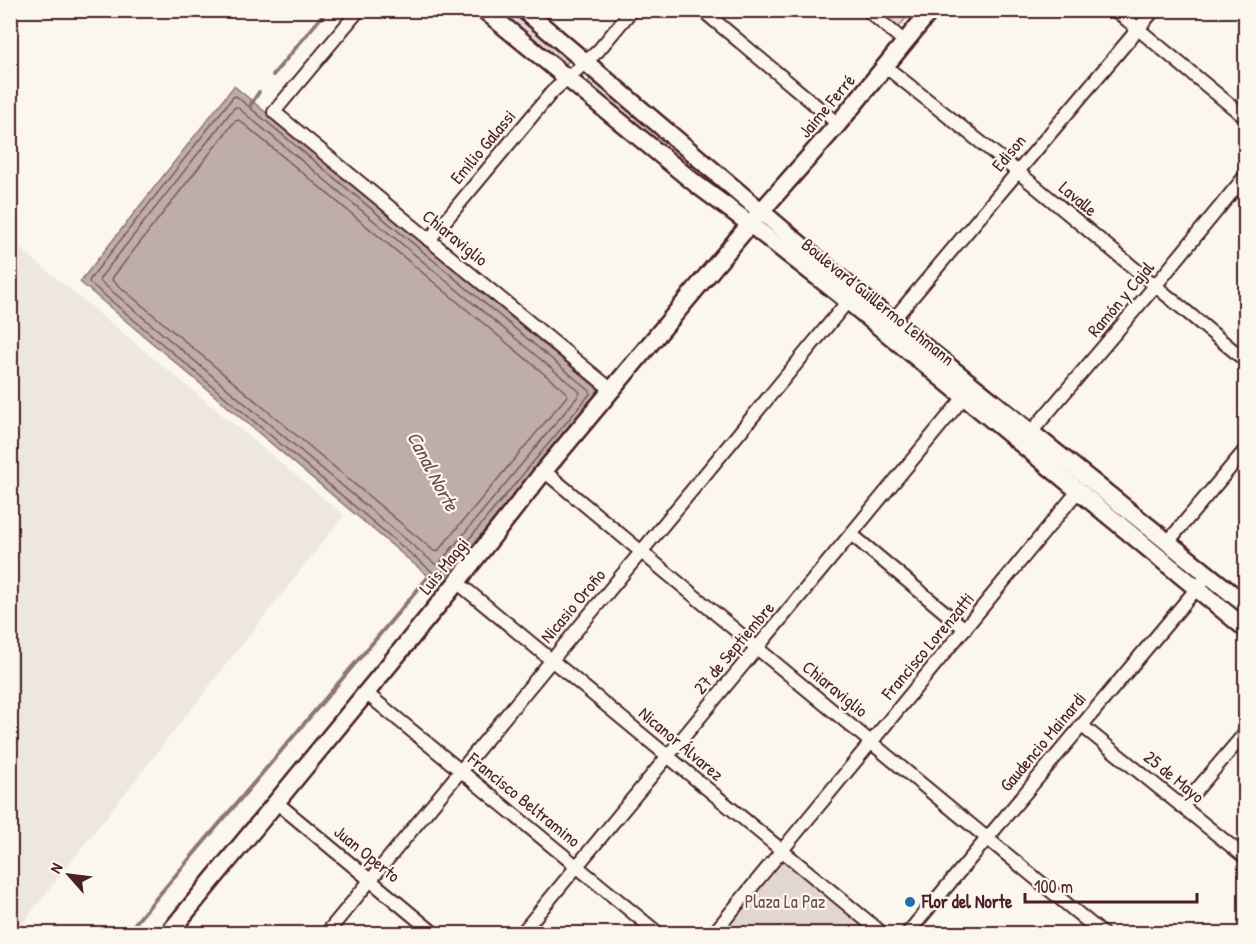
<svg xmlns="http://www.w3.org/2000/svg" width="1256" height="944" font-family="'Patrick Hand',sans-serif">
<rect width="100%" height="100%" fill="#fbf7ec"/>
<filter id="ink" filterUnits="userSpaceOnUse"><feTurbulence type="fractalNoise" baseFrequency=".0167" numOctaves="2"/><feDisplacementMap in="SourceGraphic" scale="12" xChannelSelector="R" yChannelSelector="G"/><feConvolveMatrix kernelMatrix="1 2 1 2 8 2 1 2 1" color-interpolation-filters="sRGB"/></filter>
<g filter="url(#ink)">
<polygon fill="#eee7de" points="11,241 344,515 14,934 10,933"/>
<g fill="#e2d7d0" stroke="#967b7e" stroke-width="1.5">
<polygon points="500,11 512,11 571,57 566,64"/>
<polygon points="878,11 912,11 898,28"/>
<polygon points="592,77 743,202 738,208 587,83"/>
<polygon points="781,858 874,933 719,934"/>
</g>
<polygon fill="#bfadaa" stroke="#907477" stroke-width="1.5" points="234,86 600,391 439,585 80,282"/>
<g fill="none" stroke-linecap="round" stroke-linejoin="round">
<g stroke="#79585e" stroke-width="1.5">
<polygon points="236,96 590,391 590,394 439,575 436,575 89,282 90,279 233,97"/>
<polygon points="237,107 580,392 579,395 438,565 435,564 100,281 100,278 234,108"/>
<polygon points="239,120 567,393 567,396 437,552 434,551 112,280 113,277 235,121"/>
</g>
<g stroke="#907477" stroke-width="4">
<polyline points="273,75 327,10"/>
<polyline points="250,106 259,92"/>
<polyline points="126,934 430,575"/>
</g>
<defs>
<g id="street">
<polyline points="359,10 274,112 613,391"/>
<polyline points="702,10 838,124"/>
<polyline points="867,10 905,42"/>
<polyline points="1115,10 1246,118"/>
<polyline points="886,67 1018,172 1246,361"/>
<polyline points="429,240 552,92 598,51 632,10"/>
<polyline points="893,320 1154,10"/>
<polyline points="1027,437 1155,286 1246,175"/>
<path d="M544,471C730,626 916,780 1103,934"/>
<polyline points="851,534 965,629"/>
<polyline points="1167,543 1246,449"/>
<polyline points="457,582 883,934"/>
<polyline points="366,693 659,934"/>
<polyline points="1081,725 1246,858"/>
<polyline points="276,802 435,934"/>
<polyline points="1182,807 1246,732"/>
<polyline points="326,934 848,301"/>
<polyline points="521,934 969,391"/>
<polyline points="713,934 1078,491"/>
<polyline points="907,934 1208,575"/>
</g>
<g id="secondary">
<polyline points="484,10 696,184 750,224 848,301 1246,629"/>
<polyline points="524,10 855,291 1246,605"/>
<polyline points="168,934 457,582 544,471 750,224 838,124 931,10"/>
</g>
</defs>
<use href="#street" stroke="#4a1f2b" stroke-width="16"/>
<use href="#secondary" stroke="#4a1f2b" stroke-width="21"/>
<use href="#street" stroke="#fbf7ec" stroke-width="12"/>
<use href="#secondary" stroke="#fbf7ec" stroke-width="16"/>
</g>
</g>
<circle fill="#1f6fb2" stroke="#fbf7ec" stroke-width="2" cx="910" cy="902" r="6"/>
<g text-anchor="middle" stroke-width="4.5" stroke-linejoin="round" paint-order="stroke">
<g font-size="18" fill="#4a1f2b" stroke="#fbf7ec">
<text transform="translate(827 106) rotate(-50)" y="6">Jaime Ferré</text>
<text transform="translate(483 147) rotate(-50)" y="6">Emilio Galassi</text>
<text transform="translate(1009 153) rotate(-50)" y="6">Edison</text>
<text transform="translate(1078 199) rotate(40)" y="6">Lavalle</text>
<text transform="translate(455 238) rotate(39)" y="6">Chiaraviglio</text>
<text transform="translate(1121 299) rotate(-50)" y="6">Ramón y Cajal</text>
<text transform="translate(878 302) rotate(39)" y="6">Boulevard Guillermo Lehmann</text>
<text transform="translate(444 566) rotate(-51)" y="6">Luis Maggi</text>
<text transform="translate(573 606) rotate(-50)" y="6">Nicasio Oroño</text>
<text transform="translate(928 646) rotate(-50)" y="6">Francisco Lorenzatti</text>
<text transform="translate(734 648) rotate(-50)" y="6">27 de Septiembre</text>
<text transform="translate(835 689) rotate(39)" y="6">Chiaraviglio</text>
<text transform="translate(1043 742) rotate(-50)" y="6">Gaudencio Mainardi</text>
<text transform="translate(681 744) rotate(40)" y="6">Nicanor Álvarez</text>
<text transform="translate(1174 777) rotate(39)" y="6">25 de Mayo</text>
<text transform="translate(524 800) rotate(39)" y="6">Francisco Beltramino</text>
<text transform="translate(367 854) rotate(39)" y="6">Juan Operto</text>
</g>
<g font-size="18" fill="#704d54" stroke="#fbf7ec">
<text x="785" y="908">Plaza La Paz</text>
</g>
<g font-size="18" font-weight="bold" fill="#4a1f2b" stroke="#fbf7ec" text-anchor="start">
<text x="922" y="908">Flor del Norte</text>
</g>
<g font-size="20" font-style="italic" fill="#6d4a51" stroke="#fbf7ec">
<text transform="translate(433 471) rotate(62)" y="7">Canal Norte</text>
</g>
</g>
<rect width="1256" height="944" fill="none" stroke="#fbf7ec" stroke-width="36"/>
<rect x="18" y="18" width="1220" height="908" fill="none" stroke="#4a1f2b" stroke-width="2" filter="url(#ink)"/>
<g transform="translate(69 875) rotate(298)" stroke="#fbf7ec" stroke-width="4.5" paint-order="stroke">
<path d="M0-4.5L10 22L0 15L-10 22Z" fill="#4a1f2b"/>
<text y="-9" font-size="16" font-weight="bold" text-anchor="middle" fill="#4a1f2b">N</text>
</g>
<path d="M1025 893v9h172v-9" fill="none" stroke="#4a1f2b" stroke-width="3"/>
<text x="1034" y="893" font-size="18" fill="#4a1f2b" stroke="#fbf7ec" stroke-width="4.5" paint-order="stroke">100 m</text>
</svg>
